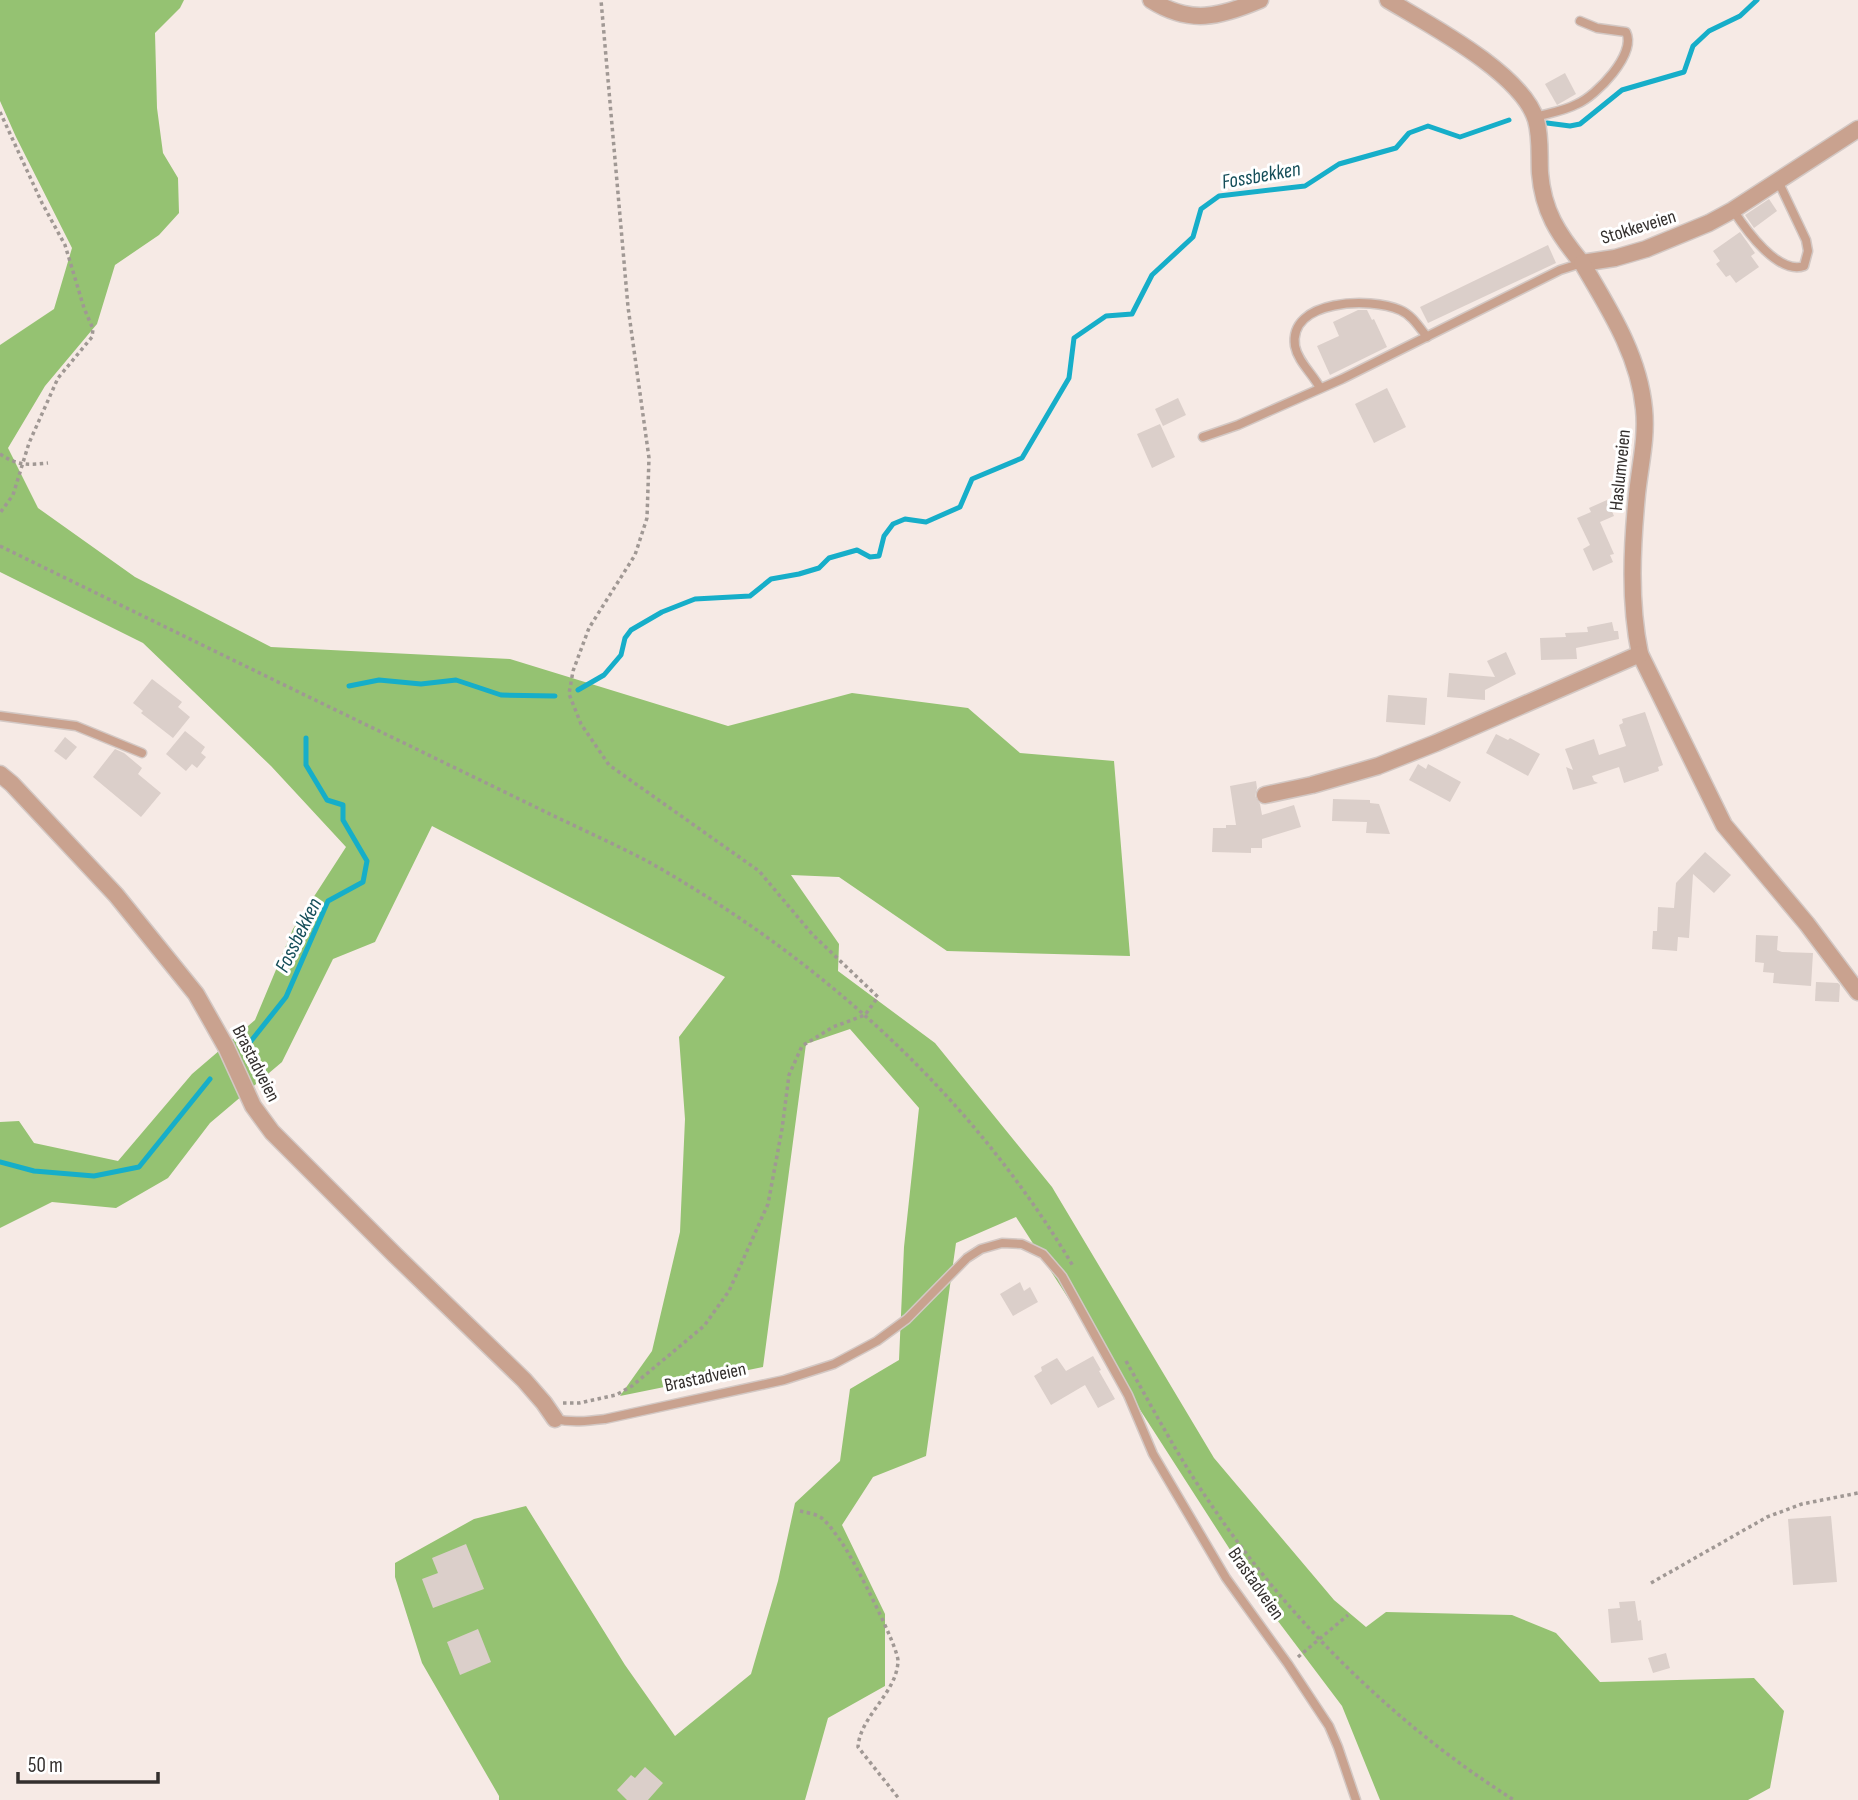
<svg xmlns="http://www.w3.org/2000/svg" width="1858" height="1800" font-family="'Sofia Sans Condensed',sans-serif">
<rect width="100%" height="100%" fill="#f6eae5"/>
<polygon fill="#95c272" points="0,0 184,0 180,8 155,33 157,108 163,153 178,178 179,213 159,235 115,265 97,324 45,386 8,448 38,508 135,577 271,647 510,659 728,726 852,693 968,708 1020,753 1114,761 1130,956 947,951 839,877 791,875 839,944 838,971 935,1043 1052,1187 1214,1458 1334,1600 1366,1627 1386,1612 1512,1615 1556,1633 1600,1682 1754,1678 1784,1711 1770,1788 1748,1800 1380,1800 1342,1706 1265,1604 1016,1217 956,1243 926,1456 873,1477 842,1525 885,1614 885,1686 828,1718 805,1800 499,1800 499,1796 422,1663 395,1577 395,1563 474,1519 526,1506 625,1665 675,1736 751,1674 778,1581 795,1503 840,1461 850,1389 899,1360 904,1247 919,1108 850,1029 806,1044 763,1367 620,1396 652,1351 680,1232 685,1119 679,1037 725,977 432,826 375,942 333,959 282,1062 210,1123 168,1178 116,1208 52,1202 0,1228 0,1122 19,1121 34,1143 118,1161 192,1074 255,1020 293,929 346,847 271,766 143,643 0,572 0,345 54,309 72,248 16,137 0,101"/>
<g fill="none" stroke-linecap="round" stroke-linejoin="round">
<g stroke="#16aec9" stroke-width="5">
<polyline points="1547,123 1570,126 1580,124 1622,90 1684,72 1693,46 1709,31 1740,16 1757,0"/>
<polyline points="349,686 379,680 421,684 456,680 501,695 555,696"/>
<polyline points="578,690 604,675 621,655 625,638 631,630 662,612 695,599 750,596 771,579 799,574 819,568 829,558 857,550 870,557 879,556 884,536 893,524 905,519 926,522 960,507 972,479 1022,458 1069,378 1074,338 1106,316 1132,314 1152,275 1193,237 1201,209 1219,196 1305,186 1339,164 1396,148 1409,133 1428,126 1460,137 1509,120"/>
<polyline points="247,1046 286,997 328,901 363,882 367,861 343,820 343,805 327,800 306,765 306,738"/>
<polyline points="0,1162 34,1171 94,1176 139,1167 210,1079"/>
</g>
</g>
<g fill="#dbcfca">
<polygon points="1565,73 1576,94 1557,105 1545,84"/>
<polygon points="1769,199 1777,211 1754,228 1745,215"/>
<polygon points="1740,232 1755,253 1751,256 1759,267 1736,283 1730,275 1726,277 1716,264 1720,261 1713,251"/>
<polygon points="1548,245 1556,263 1428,323 1420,307"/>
<polygon points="1358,310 1367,310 1372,320 1374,319 1387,347 1330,375 1317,346 1339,336 1333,322"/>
<polygon points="1387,388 1406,427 1374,443 1355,404"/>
<polygon points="1178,398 1186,415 1163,426 1155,409"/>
<polygon points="1160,424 1175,457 1152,468 1137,434"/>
<polygon points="1607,500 1614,516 1600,522 1614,554 1610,555 1613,562 1593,571 1583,549 1590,545 1577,518 1591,512 1589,508"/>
<polygon points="1612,622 1614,631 1618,631 1619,639 1576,648 1577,659 1541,660 1540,638 1566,637 1565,633 1588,632 1587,627"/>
<polygon points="1506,652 1516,674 1485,690 1485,700 1447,697 1449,673 1495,677 1487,661"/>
<polygon points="152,679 182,702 178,707 190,717 173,738 141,713 143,711 133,703"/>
<polygon points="1388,695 1427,698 1425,725 1386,722"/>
<polygon points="1645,712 1663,765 1658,767 1659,771 1624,783 1619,767 1592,776 1594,781 1598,783 1573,790 1566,767 1573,770 1565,749 1594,739 1599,755 1626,746 1619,725 1623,723 1622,719"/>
<polygon points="185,731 205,747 201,753 206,757 197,768 192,764 186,771 166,754"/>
<polygon points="1496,734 1508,740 1510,738 1540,754 1528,776 1486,753"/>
<polygon points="65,737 77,747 66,760 54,751"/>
<polygon points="115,749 124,753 142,768 138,774 161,793 141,817 93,777"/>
<polygon points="1418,764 1426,769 1428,764 1461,782 1450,802 1409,780"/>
<polygon points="1256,781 1257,788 1255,796 1260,804 1262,815 1294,805 1301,827 1262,839 1262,848 1251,848 1251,853 1212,852 1213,828 1226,828 1226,825 1236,825 1230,786"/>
<polygon points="1333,799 1370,800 1370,803 1379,804 1390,834 1366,833 1367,822 1332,821"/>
<polygon points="1705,852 1731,875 1714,893 1693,874 1689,938 1678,937 1677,951 1652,949 1653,931 1657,931 1658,907 1674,908 1676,883"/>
<polygon points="1756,935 1778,936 1777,950 1782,952 1813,953 1811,986 1773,983 1774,973 1763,972 1764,963 1755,962"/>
<polygon points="1816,982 1838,983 1840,985 1839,1002 1815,1001"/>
<polygon points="1020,1282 1024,1291 1030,1287 1038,1302 1013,1316 1000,1294"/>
<polygon points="1093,1356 1101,1370 1099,1371 1115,1399 1098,1408 1085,1385 1051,1405 1034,1376 1042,1371 1041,1367 1057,1358 1066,1371"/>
<polygon points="1831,1516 1837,1582 1793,1585 1788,1519"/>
<polygon points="466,1544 484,1589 433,1608 422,1579 438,1573 432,1558"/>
<polygon points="1635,1601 1638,1621 1641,1620 1643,1640 1611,1643 1608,1609 1620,1608 1619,1602"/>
<polygon points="478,1629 491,1662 460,1675 447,1642"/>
<polygon points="1666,1653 1670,1668 1653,1673 1648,1658"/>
<polygon points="645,1767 663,1783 648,1800 627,1800 617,1790 631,1775 635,1778"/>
</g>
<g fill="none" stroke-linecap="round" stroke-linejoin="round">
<defs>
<g id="service">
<path d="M1535,117C1549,113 1564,111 1577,104C1596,96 1637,54 1626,32L1597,28L1580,21"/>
<path d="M1733,210C1746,230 1778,275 1804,266L1808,251L1806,240L1778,181"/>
<path d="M1320,388C1313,374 1298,362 1295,346C1288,299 1371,297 1400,310C1412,315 1419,327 1427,337"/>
<polyline points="1203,437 1238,425 1342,379 1560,270 1582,263"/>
<polyline points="0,716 76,726 142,753"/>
<path d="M555,1419C572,1423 588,1421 605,1419L784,1380L834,1364L877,1341L907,1319L967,1258L981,1249L1002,1243L1022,1244L1043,1254L1062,1276L1128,1395L1153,1454L1226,1578L1288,1664L1329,1726L1338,1747L1356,1800"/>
</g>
<g id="minor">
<path d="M1151,0C1190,25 1220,17 1260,0"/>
<path d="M1388,0C1428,24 1522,73 1536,120C1541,137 1539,155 1540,173C1543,211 1558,234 1582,263L1615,258L1646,249L1709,223L1733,210L1858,129"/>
<path d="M1582,263C1609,309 1639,355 1644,409C1647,438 1640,465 1637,494C1632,546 1629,602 1640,654L1724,825L1807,924L1858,992"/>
<polyline points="0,774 12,784 116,895 196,994 226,1047 253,1106 272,1132 395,1255 524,1380 544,1403 555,1419"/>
<polyline points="1265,795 1312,785 1378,766 1436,743 1640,654"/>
</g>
</defs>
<use href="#service" stroke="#d3c8c4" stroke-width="11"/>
<use href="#minor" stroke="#d3c8c4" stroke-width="19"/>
<g stroke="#a09894" stroke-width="3.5" stroke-dasharray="3.5 3.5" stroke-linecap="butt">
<polyline points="0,112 42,203 65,245 84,308 93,329 92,337 58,378 29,443 13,495 0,513"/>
<path d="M0,454C18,466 28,465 48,463"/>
<path d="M0,546C135,612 269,678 404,743C455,768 507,793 558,818C588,832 618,846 647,861C820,958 971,1094 1073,1266"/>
<path d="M1126,1361C1153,1409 1179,1458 1210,1503C1288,1619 1396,1726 1514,1800"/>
<polyline points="563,1403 579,1403 616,1395 632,1386 704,1326 729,1291 768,1204 782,1129 789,1075 802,1046 833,1027 865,1015 878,997 812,934 759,871 609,765 581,724 569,694 573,671 589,628 635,555 647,518 649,458 628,307 601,0"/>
<path d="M800,1511C808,1513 818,1514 824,1520C831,1527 838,1537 844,1546C854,1561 898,1646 898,1661C897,1693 860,1716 858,1747L900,1800"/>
<polyline points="1651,1583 1767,1517 1802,1504 1858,1493"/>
</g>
<use href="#service" stroke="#c9a28f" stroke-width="8"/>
<use href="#minor" stroke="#c9a28f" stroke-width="16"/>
<polyline stroke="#a09894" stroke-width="3.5" stroke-dasharray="3.5 3.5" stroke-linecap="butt" points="1298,1657 1348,1615"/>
</g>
<g text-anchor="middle" stroke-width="6" stroke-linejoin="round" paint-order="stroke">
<g font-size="19" fill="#332f2d" stroke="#fff">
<text transform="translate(1638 226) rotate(-17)" y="7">Stokkeveien</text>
<text transform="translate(1619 470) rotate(-84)" y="7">Haslumveien</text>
<text transform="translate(257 1063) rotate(63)" y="7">Brastadveien</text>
<text transform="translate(705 1376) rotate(-12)" y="7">Brastadveien</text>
<text transform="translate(1257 1583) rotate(55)" y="7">Brastadveien</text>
</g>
<g font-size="21" font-style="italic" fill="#154e59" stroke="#fff">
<text transform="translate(1261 175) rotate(-10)" y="7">Fossbekken</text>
<text transform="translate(298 935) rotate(-64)" y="7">Fossbekken</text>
</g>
</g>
<path d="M18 1772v10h140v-10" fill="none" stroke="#332f2d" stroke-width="3.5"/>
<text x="28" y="1772" font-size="21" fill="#332f2d" stroke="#ffffff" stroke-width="5" paint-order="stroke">50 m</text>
</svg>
